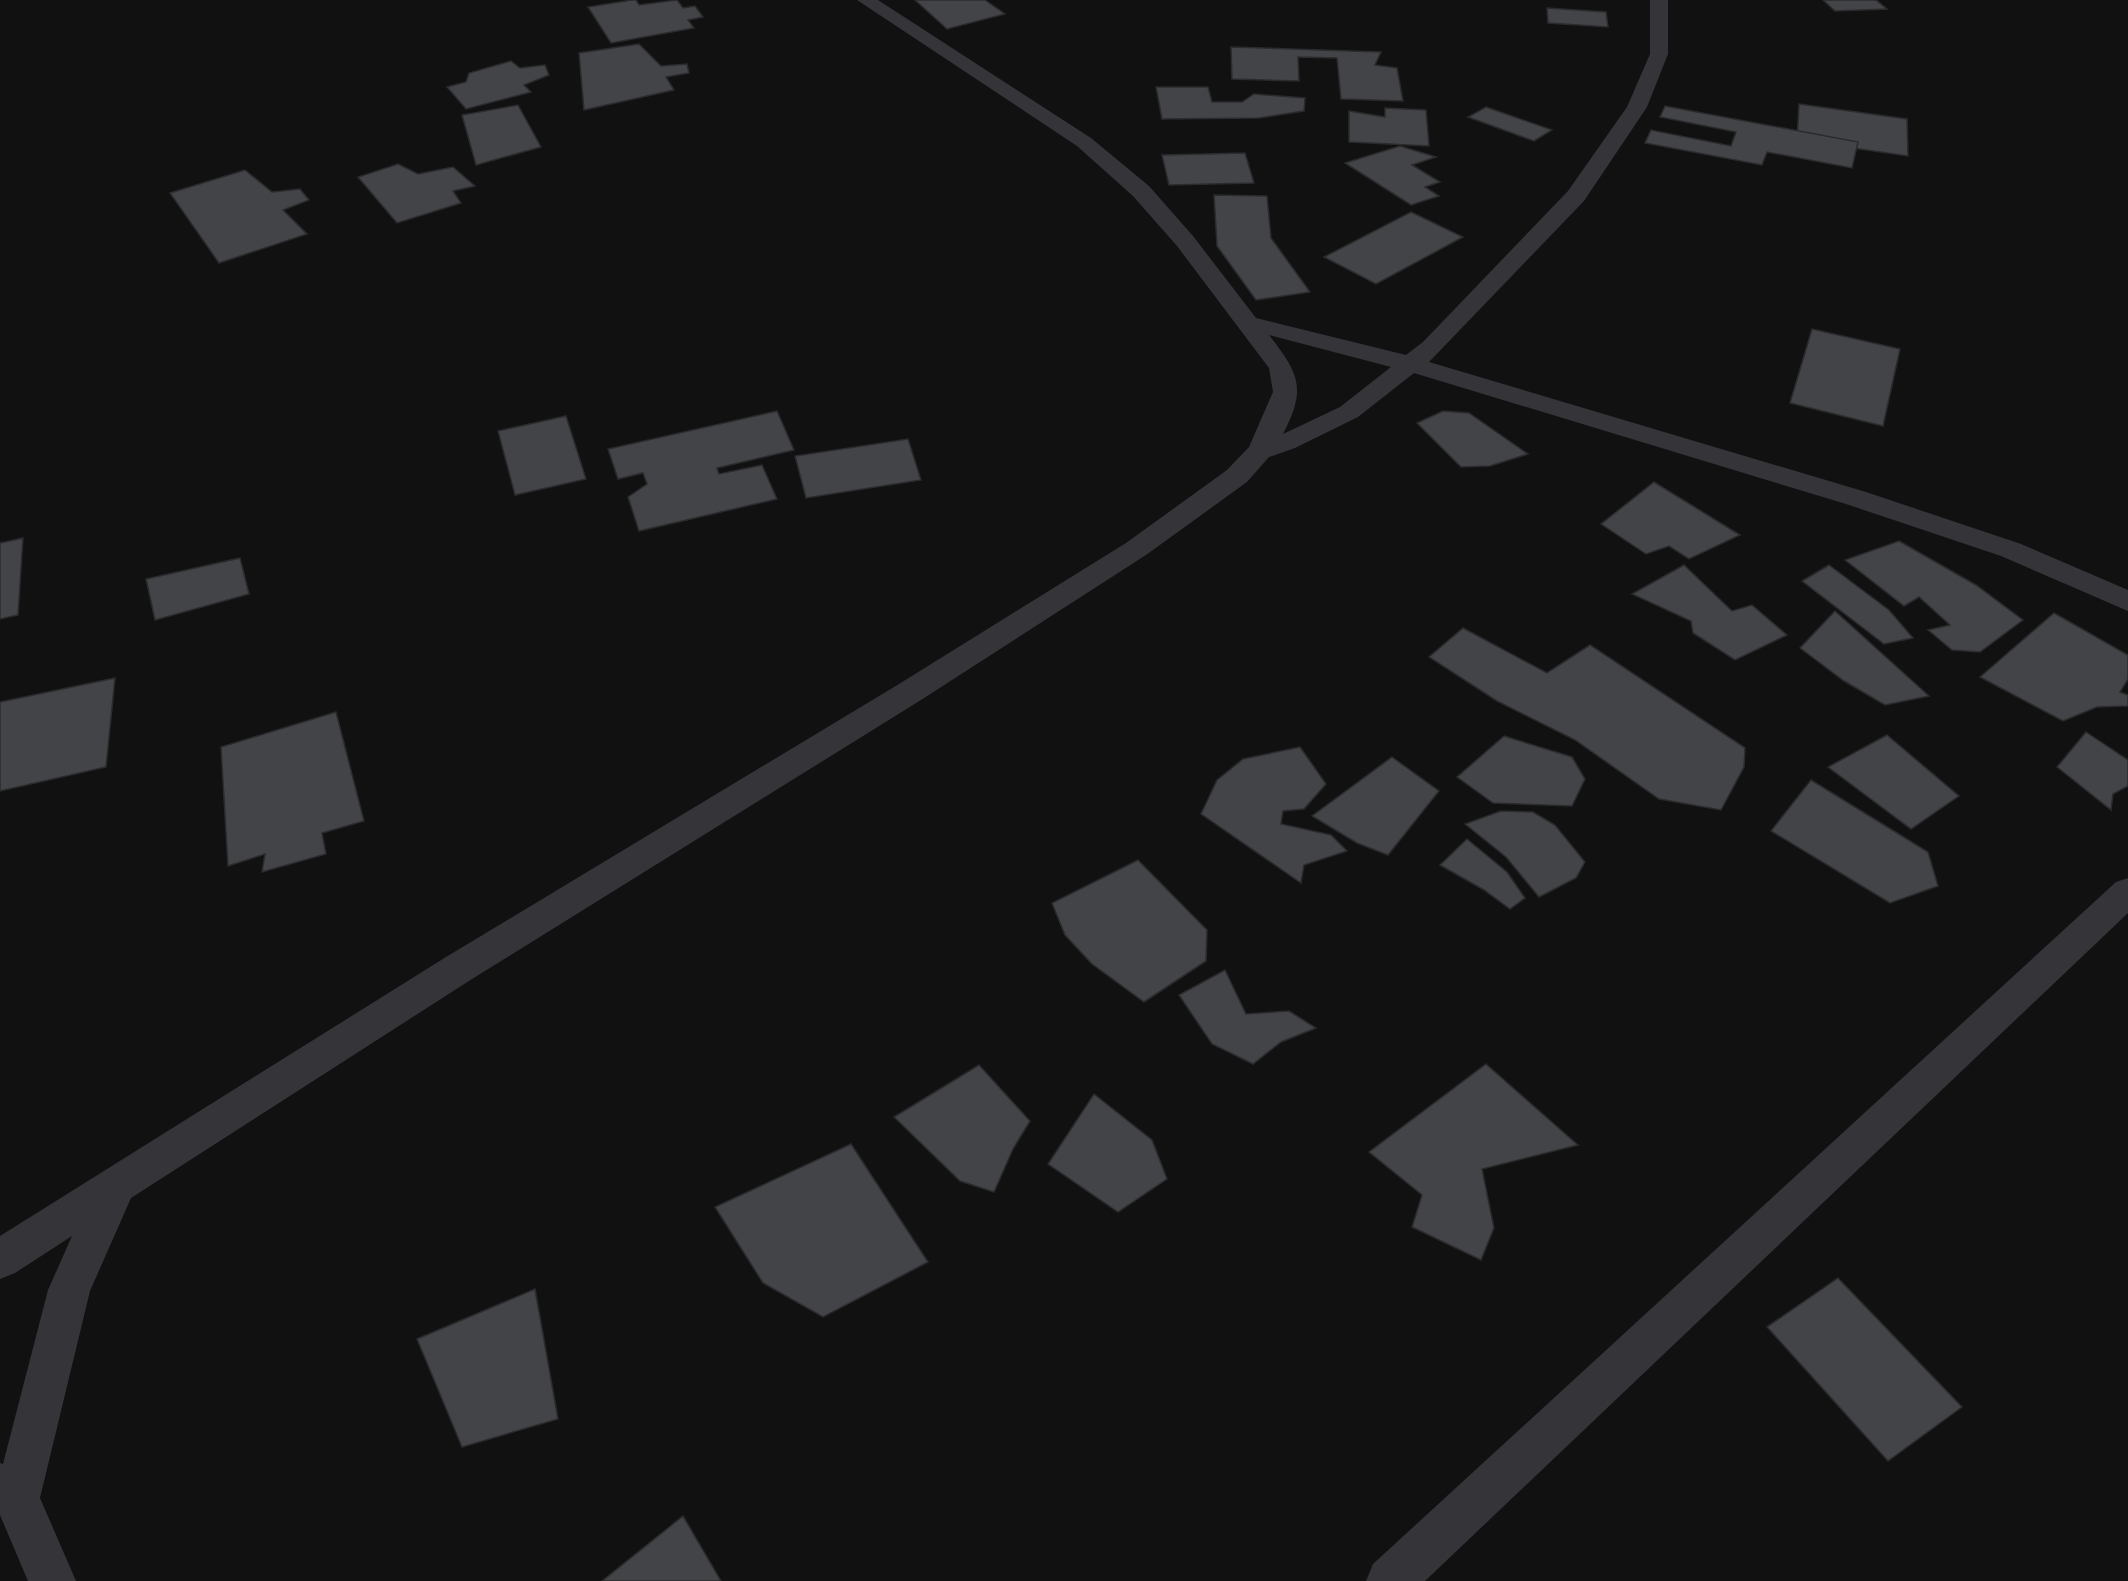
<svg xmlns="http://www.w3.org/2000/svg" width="2128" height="1581" font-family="Overpass,sans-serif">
<rect width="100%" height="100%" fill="#111112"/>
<g fill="#434447" stroke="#2b2b2e" stroke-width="1.5">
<polygon points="632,0 636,0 639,5 677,0 683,8 695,6 703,17 688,20 694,28 611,43 588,7"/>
<polygon points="915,0 985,0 1005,14 947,29"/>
<polygon points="1823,0 1876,0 1887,9 1835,11"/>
<polygon points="1547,8 1606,12 1608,27 1548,23"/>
<polygon points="639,44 661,66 687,64 689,73 666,77 674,90 584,110 579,53"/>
<polygon points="1231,47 1381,52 1375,65 1397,68 1403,101 1341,99 1337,58 1298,57 1299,81 1232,79"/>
<polygon points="511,61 520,68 545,65 549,75 524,85 531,92 466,109 447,87 466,82 469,73"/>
<polygon points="1156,87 1208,87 1212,102 1242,102 1254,94 1305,98 1304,111 1259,118 1162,119"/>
<polygon points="1799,104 1907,119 1908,156 1797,140"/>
<polygon points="518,105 541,147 476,165 462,115"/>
<polygon points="1665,106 1858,142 1852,168 1767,152 1762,165 1645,143 1651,130 1731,146 1736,132 1660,117"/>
<polygon points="1486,107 1552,130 1534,141 1468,117"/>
<polygon points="1385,108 1426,110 1429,146 1349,142 1349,111 1385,117"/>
<polygon points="1400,146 1436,157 1412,165 1440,182 1425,187 1439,196 1411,205 1345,163"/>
<polygon points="1245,153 1254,183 1169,185 1162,155"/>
<polygon points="398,164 418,174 453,167 475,186 453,191 461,203 397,223 358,177"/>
<polygon points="245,170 272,192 300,189 309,200 283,210 307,234 219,263 170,193"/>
<polygon points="1214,195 1267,196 1271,238 1310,292 1256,300 1217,246"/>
<polygon points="1411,212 1463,237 1376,284 1324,257"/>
<polygon points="1812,329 1900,349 1883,426 1790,403"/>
<polygon points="777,411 794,450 717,468 719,474 762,465 777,499 639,531 628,497 647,484 643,473 618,479 608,449"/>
<polygon points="1443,411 1469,413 1528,454 1490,466 1461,467 1417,423"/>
<polygon points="566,416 586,479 515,495 498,431"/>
<polygon points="908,439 921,480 806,498 795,456"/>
<polygon points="1654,482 1740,535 1689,559 1669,546 1646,554 1601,524"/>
<polygon points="23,538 18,615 0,619 0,543"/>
<polygon points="1899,541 1976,585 2023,620 1980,652 1952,650 1928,630 1950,625 1919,597 1904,606 1845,560"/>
<polygon points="240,558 249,594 155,620 146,579"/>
<polygon points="1684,565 1732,611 1752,605 1787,635 1735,660 1693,633 1691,621 1632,594"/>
<polygon points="1829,565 1889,610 1913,638 1884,644 1802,581"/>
<polygon points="1835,611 1929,696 1885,705 1844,681 1800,648"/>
<polygon points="2054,613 2128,655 2128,679 2120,692 2128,695 2128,706 2097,707 2063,721 1980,677"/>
<polygon points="1463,628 1547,673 1590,645 1745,748 1744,767 1721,810 1659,799 1575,740 1497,701 1429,657"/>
<polygon points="115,678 106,767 0,791 0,702"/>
<polygon points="336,712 364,821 322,833 326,854 262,872 265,854 228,866 221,747"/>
<polygon points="2086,732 2128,760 2128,786 2113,794 2111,810 2057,767"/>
<polygon points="1887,735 1959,796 1911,829 1828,767"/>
<polygon points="1504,736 1572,757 1585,779 1572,806 1493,803 1457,777"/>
<polygon points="1300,747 1326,784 1304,809 1283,811 1281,824 1331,835 1347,851 1304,865 1301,883 1201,814 1217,780 1243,759"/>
<polygon points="1392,757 1439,791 1388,855 1357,843 1312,816"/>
<polygon points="1811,780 1928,852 1938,886 1890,903 1771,831"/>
<polygon points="1501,811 1533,812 1555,825 1585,862 1576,878 1539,897 1506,857 1465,824"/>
<polygon points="1467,839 1507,872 1525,898 1510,909 1484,890 1440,865"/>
<polygon points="1138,860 1207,930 1206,961 1144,1002 1092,964 1065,935 1052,903"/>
<polygon points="1225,970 1246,1014 1289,1011 1316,1028 1281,1042 1253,1064 1212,1044 1179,995"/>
<polygon points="1486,1064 1578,1145 1482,1169 1494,1228 1481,1260 1412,1227 1422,1195 1369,1152"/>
<polygon points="979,1065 1030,1121 1013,1149 994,1192 960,1181 894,1117"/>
<polygon points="1094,1094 1152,1140 1167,1179 1118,1212 1048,1164"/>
<polygon points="851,1144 928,1262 823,1317 763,1283 715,1207"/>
<polygon points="1838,1278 1962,1407 1888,1461 1767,1327"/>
<polygon points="535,1289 558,1419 462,1447 417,1339"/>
<polygon points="683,1516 721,1581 602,1581"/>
</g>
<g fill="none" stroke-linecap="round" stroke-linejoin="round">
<g fill="#353539" fill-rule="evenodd">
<path d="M857,0H878L1091,138L1149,186L1193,236L1256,318L1406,355L1423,342L1568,191L1627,107L1650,54V0H1668V54L1647,107L1584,201L1429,362L1866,492L2021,544L2128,590V611L2001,556L1846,504L1414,373L1358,417L1295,448L1269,457L1247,482L1146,555L921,700L472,979L131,1198L90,1291L40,1498L76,1581H28L0,1515V1463L3,1464L48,1290L72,1236L15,1273L0,1279V1236L446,957L899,684L1126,543L1227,470L1249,447L1273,392L1269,368L1177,246L1133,196L1077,146ZM1269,335L1391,367L1340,407L1283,434C1307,388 1299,374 1269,335Z"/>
<polygon points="2128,878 2128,913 1425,1581 1366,1581 1373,1564 2116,882"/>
</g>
</g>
</svg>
